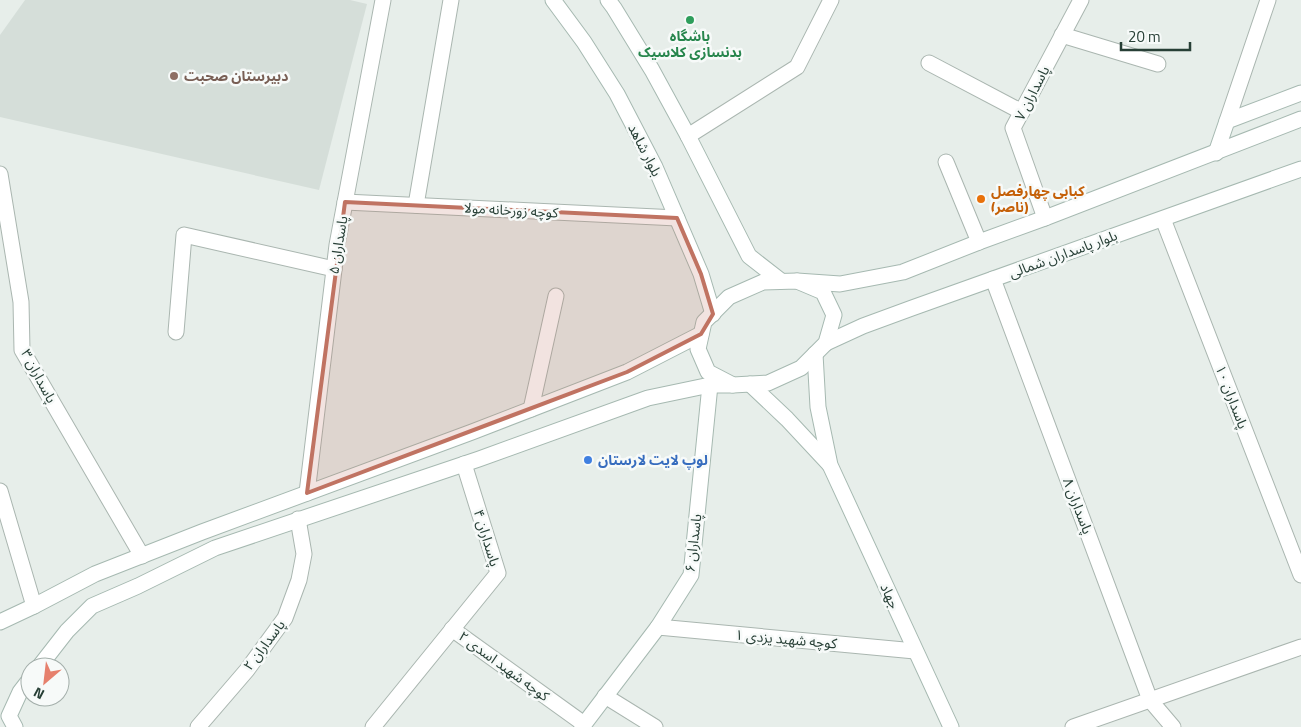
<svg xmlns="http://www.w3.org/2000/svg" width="1301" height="727" font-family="'Titillium Web','Noto Sans Arabic',sans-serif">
<rect width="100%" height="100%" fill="#e7eeea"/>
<polygon fill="#d5ded9" points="25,0 350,0 367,4 319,190 0,117 0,35"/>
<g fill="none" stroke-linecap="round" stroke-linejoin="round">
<defs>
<g id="street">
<polyline points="1062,35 1158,64"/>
<polyline points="929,63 1022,112"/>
<polyline points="1227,121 1268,0"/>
<polyline points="688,136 797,67 831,0"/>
<polyline points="946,162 979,242"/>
<polyline points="0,174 21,302 22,350 142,556"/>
<polyline points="345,202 677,218"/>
<polyline points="416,205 451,0"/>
<polyline points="1045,218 1013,128 1081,0"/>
<polyline points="1163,219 1301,575"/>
<polyline points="993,279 1150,700 1173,727"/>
<polyline points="176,332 184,235 334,269"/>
<polyline points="531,409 556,296"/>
<polyline points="0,491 34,606"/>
<polyline points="307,493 337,245 383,0"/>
<polyline points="658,627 915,651"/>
<polyline points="452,629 584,724"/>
<polyline points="605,696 655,727"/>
<polyline points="198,727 247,670 285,618 299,580 304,554 298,519"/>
<polyline points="373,727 498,573 464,464"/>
<polyline points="1073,727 1301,647"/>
</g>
<g id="secondary">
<polyline points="553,0 584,42 617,94 655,167 701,274 713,314"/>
<polyline points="608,0 614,8 652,70 688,136 749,256 781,281"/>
<polyline points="1216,153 1227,121 1301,93"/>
<polyline points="797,281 840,284 903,272 979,242 1045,218 1301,119"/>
<polygon points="797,281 823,292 834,315 826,343 801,368 768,383 733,385 708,372 698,349 704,322 729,297 763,282"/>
<polyline points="826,343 863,326 912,308 1301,169"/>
<polyline points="815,354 818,407 830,465 951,727"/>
<polyline points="750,384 787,419 829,464"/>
<polyline points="0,622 34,606 95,574 202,532 472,432 627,372 701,334"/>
<polyline points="39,667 67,631 92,606 138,586 215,548 479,459 648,398 710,385 733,385"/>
<polyline points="15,727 9,716 20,692 30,679"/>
<polyline points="582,727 658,627 691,575 710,385"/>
</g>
</defs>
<use href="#street" stroke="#aab6b0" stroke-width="17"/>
<use href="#secondary" stroke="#a6b9b1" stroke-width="17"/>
<use href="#street" stroke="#fff" stroke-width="15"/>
<use href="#secondary" stroke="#fff" stroke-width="15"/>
</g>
<path fill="#c07362" fill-opacity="0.2" stroke="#c07362" stroke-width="4" stroke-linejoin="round" d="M345,202L677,218L701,274L713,314L701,334L627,372L307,493Z"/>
<circle fill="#2e9e5b" stroke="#f7faf9" stroke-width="2" cx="690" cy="20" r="5"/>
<circle fill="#8d6e63" stroke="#f7faf9" stroke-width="2" cx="174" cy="76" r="5"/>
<circle fill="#e8710a" stroke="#f7faf9" stroke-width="2" cx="981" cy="199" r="5"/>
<circle fill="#3f7fe0" stroke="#f7faf9" stroke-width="2" cx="588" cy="460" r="5"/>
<g text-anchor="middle" stroke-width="5" stroke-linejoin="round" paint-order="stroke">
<g font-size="14" font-weight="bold" fill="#27864d" stroke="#f7faf9">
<text x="690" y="41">باشگاه<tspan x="690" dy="16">بدنسازی کلاسیک</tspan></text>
</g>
<g font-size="14" font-weight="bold" fill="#785e54" stroke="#f7faf9" text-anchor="start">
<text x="184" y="81">دبیرستان صحبت</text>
</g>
<g font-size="14" fill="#273f36" stroke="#f7faf9">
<text transform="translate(1032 93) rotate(-63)" y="5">پاسداران ۷</text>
<text transform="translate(645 150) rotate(63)" y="5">بلوار شاهد</text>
<text transform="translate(511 210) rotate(3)" y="5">کوچه زورخانه مولا</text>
<text transform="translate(338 245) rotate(-81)" y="5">پاسداران ۵</text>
<text transform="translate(1063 254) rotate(-20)" y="5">بلوار پاسداران شمالی</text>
<text transform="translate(39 376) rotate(62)" y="5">پاسداران ۳</text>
<text transform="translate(1232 397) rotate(69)" y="5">پاسداران ۱۰</text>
<text transform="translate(1078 506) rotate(69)" y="5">پاسداران ۸</text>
<text transform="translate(487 538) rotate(73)" y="5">پاسداران ۴</text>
<text transform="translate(693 543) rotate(-83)" y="5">پاسداران ۶</text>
<text transform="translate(890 596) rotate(65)" y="5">جهاد</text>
<text transform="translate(786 639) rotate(5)" y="5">کوچه شهید یزدی ۱</text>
<text transform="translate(264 645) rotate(-53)" y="5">پاسداران ۲</text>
<text transform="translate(504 666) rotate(36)" y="5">کوچه شهید اسدی ۲</text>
</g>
<g font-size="14" font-weight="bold" fill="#c56008" stroke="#f7faf9" text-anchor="start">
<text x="991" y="196">کبابی چهارفصل<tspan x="991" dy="16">(ناصر)</tspan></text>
</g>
<g font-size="14" font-weight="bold" fill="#366cbe" stroke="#f7faf9" text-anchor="start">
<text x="598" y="465">لوپ لایت لارستان</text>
</g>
</g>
<g transform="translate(45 682) rotate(208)"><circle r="24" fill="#f7faf9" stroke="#a4afab"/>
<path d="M0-4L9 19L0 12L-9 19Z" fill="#e6806d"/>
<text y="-8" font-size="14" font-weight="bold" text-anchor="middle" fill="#273f36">N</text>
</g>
<path d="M1121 42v8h69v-8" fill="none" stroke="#273f36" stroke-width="2.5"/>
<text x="1128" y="42" font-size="15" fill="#273f36" stroke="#f7faf9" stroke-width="4" paint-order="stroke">20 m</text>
</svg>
